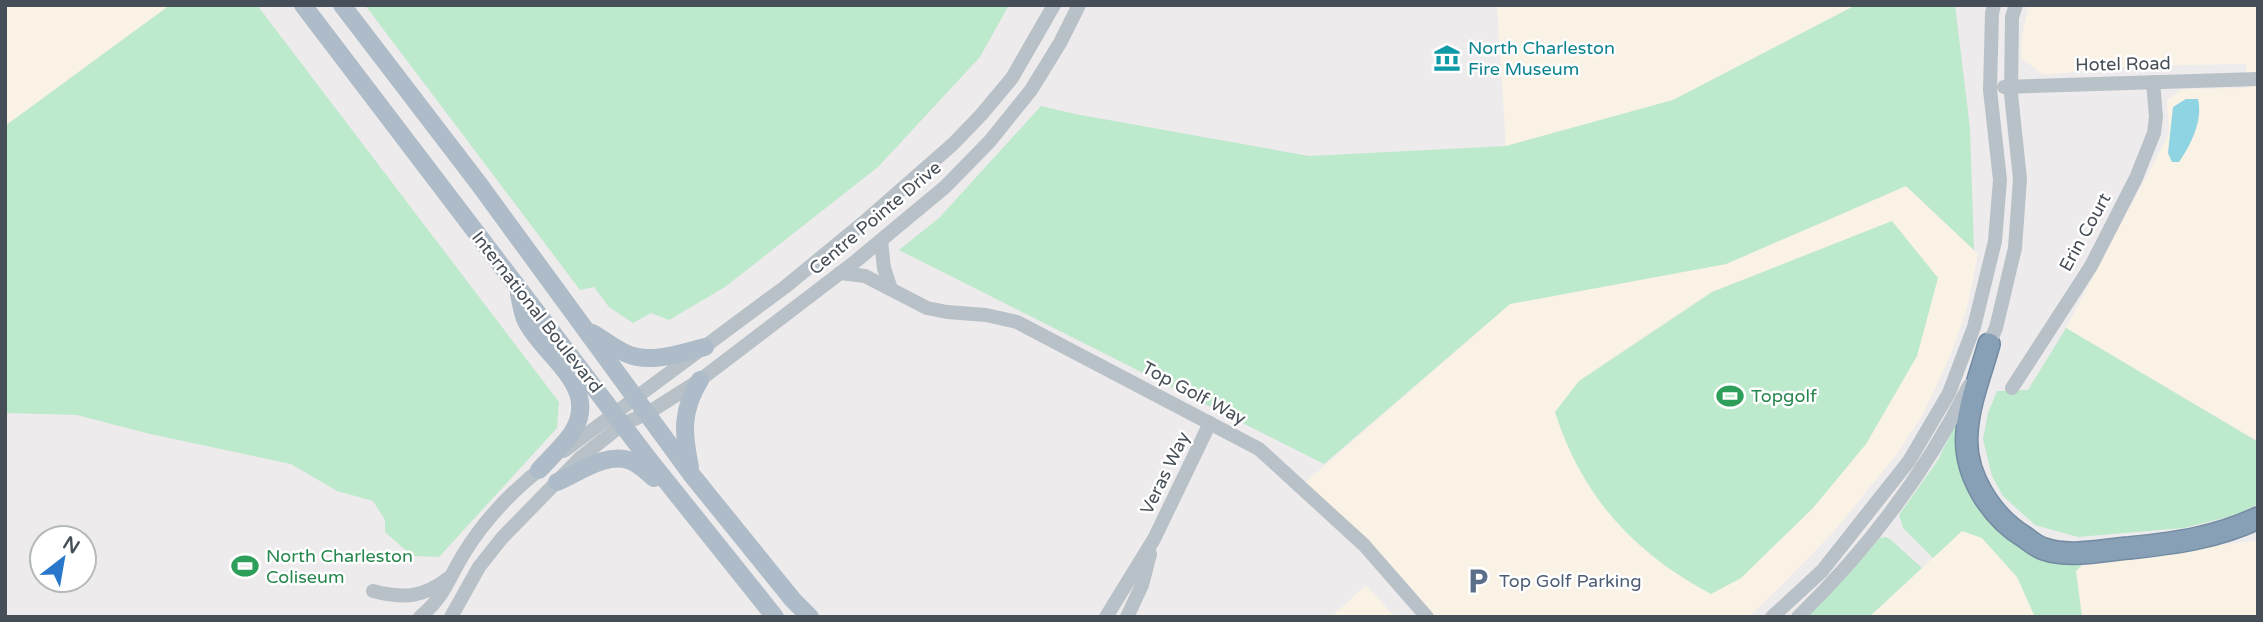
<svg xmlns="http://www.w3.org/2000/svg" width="2263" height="622" font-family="'Varela Round',sans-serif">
<rect width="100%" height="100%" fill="#eeebec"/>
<g fill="#f9f2e5">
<polygon points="5,5 170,5 5,126"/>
<polygon points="1497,5 1856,5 1673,100 1506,146"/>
<polygon points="2029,5 2258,5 2258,441 2066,328 2169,134 2167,100 2182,89 2247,88 2246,64 2131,66 2044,75 2021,58 2022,35"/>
<polygon points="1906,186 1978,254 1967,308 1951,354 1923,414 1899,451 1836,529 1781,586 1748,617 1427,617 1300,487 1510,304 1726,264"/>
<polygon points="1962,531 1982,538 2017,577 2035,617 1869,617"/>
<polygon points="2258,540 2258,617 2082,617 2076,571 2084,563"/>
<polygon points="1366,585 1395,617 1331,617"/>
</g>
<g fill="#bde9cc">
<polygon points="170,5 257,5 559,402 557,428 439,557 412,556 385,532 385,520 373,501 337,491 291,464 150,434 77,415 5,413 5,126"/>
<polygon points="365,5 1009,5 980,57 878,167 725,287 669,320 651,313 633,323 609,307 594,287 580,290"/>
<polygon points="1856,5 1955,5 1970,128 1974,250 1906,186 1726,264 1510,304 1324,464 899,250 939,218 1041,106 1075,114 1309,156 1506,146 1673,100"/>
<path d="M1892,221L1938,278L1917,356L1866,444L1813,508L1741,578L1711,594C1634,553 1582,497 1555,412L1579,381L1712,292Z"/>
<polygon points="2066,328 2258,442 2258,504 2236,515 2184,528 2078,537 2035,525 2003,496 1992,476 1983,439 1988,413 1997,391 2028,390"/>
<polygon points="1962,411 1985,512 2084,563 2076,571 2082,617 2035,617 2017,577 1982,538 1962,531 1933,558 1903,528 1899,515 1938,460"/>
<polygon points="1886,537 1891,540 1922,568 1869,617 1806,617 1837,587 1880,538"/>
</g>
<path fill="#8ed4e2" d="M2186,99H2198C2203,121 2191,144 2179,162H2172L2168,153L2173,107Z"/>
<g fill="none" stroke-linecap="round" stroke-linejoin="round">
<defs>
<path id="highway" d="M1989,344C1981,373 1969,402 1967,432C1963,474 1991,517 2026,538C2031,542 2038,547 2044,549C2070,558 2102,550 2129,548C2176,543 2215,538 2258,518"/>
</defs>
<use href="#highway" stroke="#738ba2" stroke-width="24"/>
<g stroke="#b8c1c7" stroke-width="14">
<polyline points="2004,87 2258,79"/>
<polyline points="881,241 884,268 891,289"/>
<polyline points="840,273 865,276 927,308 947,312 986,315 1017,322 1259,449 1364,545 1427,617"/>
<polyline points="1985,352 1996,328 2015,248 2020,179 2011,94 2012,17 2016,5"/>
<polyline points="2012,388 2091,266 2136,178 2154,133 2156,117 2153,82"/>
<polyline points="564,451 785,287 863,223 953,144 981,115 1012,78 1054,5"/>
<path d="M373,591C404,599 423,598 450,577"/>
<path d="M420,617C445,596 447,581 463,555C484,520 515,488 548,463"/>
<polyline points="451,617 479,567 502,538 580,458 623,424 648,413 700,380 856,261 945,187 990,141 1031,90 1060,43 1079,5"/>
<polyline points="1106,617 1154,539 1210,423"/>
<polyline points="1127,617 1142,585 1150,554"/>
<polyline points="1772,617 1822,571 1909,461 1949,393 1974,327 1995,241 2000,180 1990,90 1992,13 1994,5"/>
<path d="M1798,617C1867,550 1926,472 1969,386"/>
</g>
<g stroke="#adbcc8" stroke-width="18">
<polyline points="303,5 647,457 775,617"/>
<polyline points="342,5 479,184 691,474 793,600 810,617"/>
<path d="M519,294C521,303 522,313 526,321C543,356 602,387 572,433C563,446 550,458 539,470"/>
<path d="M592,333C603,339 614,348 625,353C651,365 679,353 705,347"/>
<path d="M690,467C683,433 681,411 700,380"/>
<path d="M557,482C578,473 608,451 631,461C640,465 647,472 654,478"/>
</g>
<use href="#highway" stroke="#87a0b6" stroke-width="21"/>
</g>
<defs>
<symbol id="museum-bare" viewBox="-9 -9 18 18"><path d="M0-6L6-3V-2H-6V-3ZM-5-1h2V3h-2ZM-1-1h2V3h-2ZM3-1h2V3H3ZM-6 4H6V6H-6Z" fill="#0f9aa8" stroke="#fff" stroke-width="2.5" paint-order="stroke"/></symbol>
<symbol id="stadium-bare" viewBox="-9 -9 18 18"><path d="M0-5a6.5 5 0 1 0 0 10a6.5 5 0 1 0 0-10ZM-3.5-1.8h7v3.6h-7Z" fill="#2e9e5b" stroke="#fff" stroke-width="2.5" paint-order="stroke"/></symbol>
<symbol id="parking-bare" viewBox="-9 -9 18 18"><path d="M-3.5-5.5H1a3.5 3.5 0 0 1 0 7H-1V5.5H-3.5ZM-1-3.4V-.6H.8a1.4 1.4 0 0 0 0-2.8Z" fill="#5c6f8a" stroke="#fff" stroke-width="2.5" paint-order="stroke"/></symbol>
</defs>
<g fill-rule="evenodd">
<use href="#museum-bare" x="1428" y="39" width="38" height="38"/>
<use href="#stadium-bare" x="1711" y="377" width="38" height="38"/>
<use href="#stadium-bare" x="226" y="547" width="38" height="38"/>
<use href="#parking-bare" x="1459" y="562" width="38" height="38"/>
</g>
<g text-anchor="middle" stroke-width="5" stroke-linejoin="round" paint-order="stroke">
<g font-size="18" fill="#0d838f" stroke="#fff" text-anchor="start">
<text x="1468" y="54">North Charleston<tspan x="1468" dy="21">Fire Museum</tspan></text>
</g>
<g font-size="18" fill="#464f57" stroke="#fff">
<text transform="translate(2123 64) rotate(-1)" y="6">Hotel Road</text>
<text transform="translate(875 218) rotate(-40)" y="6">Centre Pointe Drive</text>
<text transform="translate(2085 232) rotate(-61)" y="6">Erin Court</text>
<text transform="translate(537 312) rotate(52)" y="6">International Boulevard</text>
<text transform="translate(1194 393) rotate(28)" y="6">Top Golf Way</text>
<text transform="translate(1165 473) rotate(-64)" y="6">Veras Way</text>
</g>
<g font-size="18" fill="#27864d" stroke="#fff" text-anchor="start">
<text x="1751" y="402">Topgolf</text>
<text x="266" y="562">North Charleston<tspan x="266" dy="21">Coliseum</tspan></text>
</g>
<g font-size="18" fill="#4e5e75" stroke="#fff" text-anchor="start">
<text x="1499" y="587">Top Golf Parking</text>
</g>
</g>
<rect width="2263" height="622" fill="none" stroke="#464f57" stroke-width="14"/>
<g transform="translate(63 559) rotate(31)"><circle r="33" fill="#ffffff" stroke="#b5b9bc" stroke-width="2"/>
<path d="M0-5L12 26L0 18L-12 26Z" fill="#2977ca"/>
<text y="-10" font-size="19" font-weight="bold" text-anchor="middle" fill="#464f57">N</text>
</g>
</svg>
